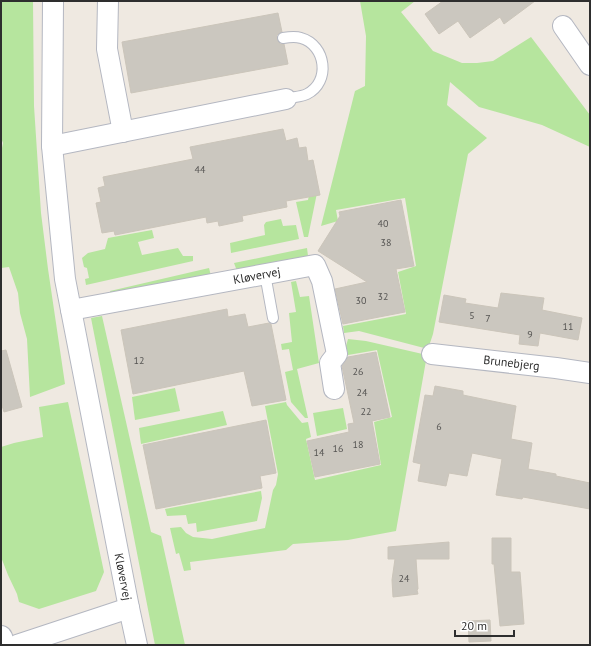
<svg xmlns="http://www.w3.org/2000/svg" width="591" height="646" font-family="'PT Sans',sans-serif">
<rect width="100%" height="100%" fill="#efe9e1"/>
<g fill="#b6e59e">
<polygon points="1,1 33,1 34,106 41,213 48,269 65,384 30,397 27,339 20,313 18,293 9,267 1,268 1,153 3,143 1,138"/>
<polygon points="360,1 415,1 401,12 433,51 462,63 477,63 493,61 531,37 590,115 590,147 542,125 479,107 450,82 447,105 487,138 468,154 433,334 428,349 359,331 344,333 343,326 406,314 398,272 416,266 405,198 336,210 338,221 321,226 355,91 365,86 366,36"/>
<polygon points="317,193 308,237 304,237 296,202 308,200 309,195"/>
<polygon points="281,219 283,226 296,225 299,239 231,253 230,243 265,235 264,225 266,222"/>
<polygon points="152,230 154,238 138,242 142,255 178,248 183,256 193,256 193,261 86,285 85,279 89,278 87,268 84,267 82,258 88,253 105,249 108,238"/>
<polygon points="307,248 308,256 237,271 234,263"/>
<polygon points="209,268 211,276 111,295 110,291"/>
<polygon points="296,281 300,297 309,296 319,363 297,369 308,418 305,418 291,402 285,372 293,370 289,349 282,350 281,344 292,342 289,313 296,312 291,282"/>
<polygon points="102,316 151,532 161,536 185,645 155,645 91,318"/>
<polygon points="348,339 366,341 427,355 396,531 348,540 293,544 286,550 190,562 191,570 184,571 179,553 176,554 170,528 181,527 186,533 193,537 212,539 265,528 273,490 276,485 278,474 265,406 286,402 287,405 302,423 308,422 311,437 306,439 315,480 381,465 374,422 392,417 377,350 348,355 346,346"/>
<polygon points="175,388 180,411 135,420 132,397"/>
<polygon points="68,402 104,572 96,591 39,609 19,602 17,594 8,575 1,557 1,447 14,443 43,437 39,407"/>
<polygon points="343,408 347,429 317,436 313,413"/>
<polygon points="223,411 227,425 141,444 139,428"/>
<polygon points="261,491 262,498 257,521 197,532 196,523 188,524 186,515 167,516 165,509"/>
</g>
<g fill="#cbc7bf" stroke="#cbc5ba">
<polygon points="443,1 535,1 504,24 500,17 470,38 458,21 439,34 425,14"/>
<polygon points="278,13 282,32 279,33 277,35 277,39 280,44 284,44 288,64 131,93 122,42"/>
<polygon points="283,129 286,141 297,138 299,148 306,147 308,161 313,160 320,195 286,201 287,207 242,216 243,221 219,226 218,221 207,223 206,217 115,235 114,231 102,233 96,203 101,202 98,188 105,186 103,177 193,159 190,147"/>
<polygon points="401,200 414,266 396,269 405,312 343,324 335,289 367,282 318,251 340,216 339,212"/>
<polygon points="501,293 544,298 542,310 582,318 578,340 540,333 538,346 519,344 520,335 439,322 444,295 466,299 465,303 498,308"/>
<polygon points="227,309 228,317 245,314 248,327 269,323 271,324 286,400 252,406 244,371 133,394 121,330"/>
<polygon points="6,350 22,407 4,412 1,402 1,351"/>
<polygon points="376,352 390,417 372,421 380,464 315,477 307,441 349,432 348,424 354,423 342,366 348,357"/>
<polygon points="435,386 463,391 463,395 516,406 511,439 532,443 528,469 556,474 556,476 590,483 590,509 523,497 522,499 496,495 502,459 472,453 467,476 449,473 446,486 418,481 421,464 413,462 425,395 433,396"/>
<polygon points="266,420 276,473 260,476 262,488 156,509 143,445"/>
<polygon points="492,538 511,538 511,572 520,572 524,624 500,626 494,564 492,564"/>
<polygon points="449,542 449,559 416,559 418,589 417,590 418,594 393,597 392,580 395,559 388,559 388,547"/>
<polygon points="490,620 491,641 469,642 468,621"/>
</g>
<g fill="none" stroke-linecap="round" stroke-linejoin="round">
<defs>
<g id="service">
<path d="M283,38C289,37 295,36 301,38C326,45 331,82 307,94C301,97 292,97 286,99"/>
<polyline points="265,274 273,318"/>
</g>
<g id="minor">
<path id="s1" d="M53,1L52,146L65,279L129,608L137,645"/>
<polyline points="108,1 107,49 123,132"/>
<polyline points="563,26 590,65"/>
<polyline points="52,146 286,99"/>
<path id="s2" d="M71,310L315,265L322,281L337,354L330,363L334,389"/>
<path id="s3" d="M432,354L556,368L590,373"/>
<polyline points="17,645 129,608"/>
</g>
<polyline id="tertiary" points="1,637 4,645"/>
</defs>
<use href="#service" stroke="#b4b7c1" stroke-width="12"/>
<use href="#minor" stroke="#b4b7c1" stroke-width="22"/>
<use href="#tertiary" stroke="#b4b7c1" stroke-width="24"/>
<use href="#service" stroke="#fff" stroke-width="10"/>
<use href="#minor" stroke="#fff" stroke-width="20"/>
<use href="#tertiary" stroke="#fff" stroke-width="22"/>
</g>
<g text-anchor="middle" stroke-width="4" stroke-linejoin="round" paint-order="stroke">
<g font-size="10" fill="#555452">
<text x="200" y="173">44</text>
<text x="383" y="227">40</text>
<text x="386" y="246">38</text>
<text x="383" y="300">32</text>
<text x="361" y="304">30</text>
<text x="472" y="319">5</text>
<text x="488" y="322">7</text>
<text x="568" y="330">11</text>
<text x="530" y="338">9</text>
<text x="139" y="364">12</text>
<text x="358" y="375">26</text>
<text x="362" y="396">24</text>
<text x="366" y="415">22</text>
<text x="439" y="430">6</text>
<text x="358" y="448">18</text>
<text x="338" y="452">16</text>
<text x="319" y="456">14</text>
<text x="404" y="582">24</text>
</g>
<g font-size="12" fill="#2e2e2e" stroke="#fff">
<text dy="4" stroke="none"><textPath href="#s2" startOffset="189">Kløvervej</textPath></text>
<text dy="4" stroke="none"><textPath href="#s3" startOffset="80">Brunebjerg</textPath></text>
<text dy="4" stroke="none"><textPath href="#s1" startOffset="582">Kløvervej</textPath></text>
</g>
</g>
<rect width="591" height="646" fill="none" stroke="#2e2e2e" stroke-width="4"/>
<path d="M455 630v6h59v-6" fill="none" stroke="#2e2e2e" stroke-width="2"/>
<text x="461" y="630" font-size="12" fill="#2e2e2e" stroke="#ffffff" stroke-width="3" paint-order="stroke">20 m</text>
</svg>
